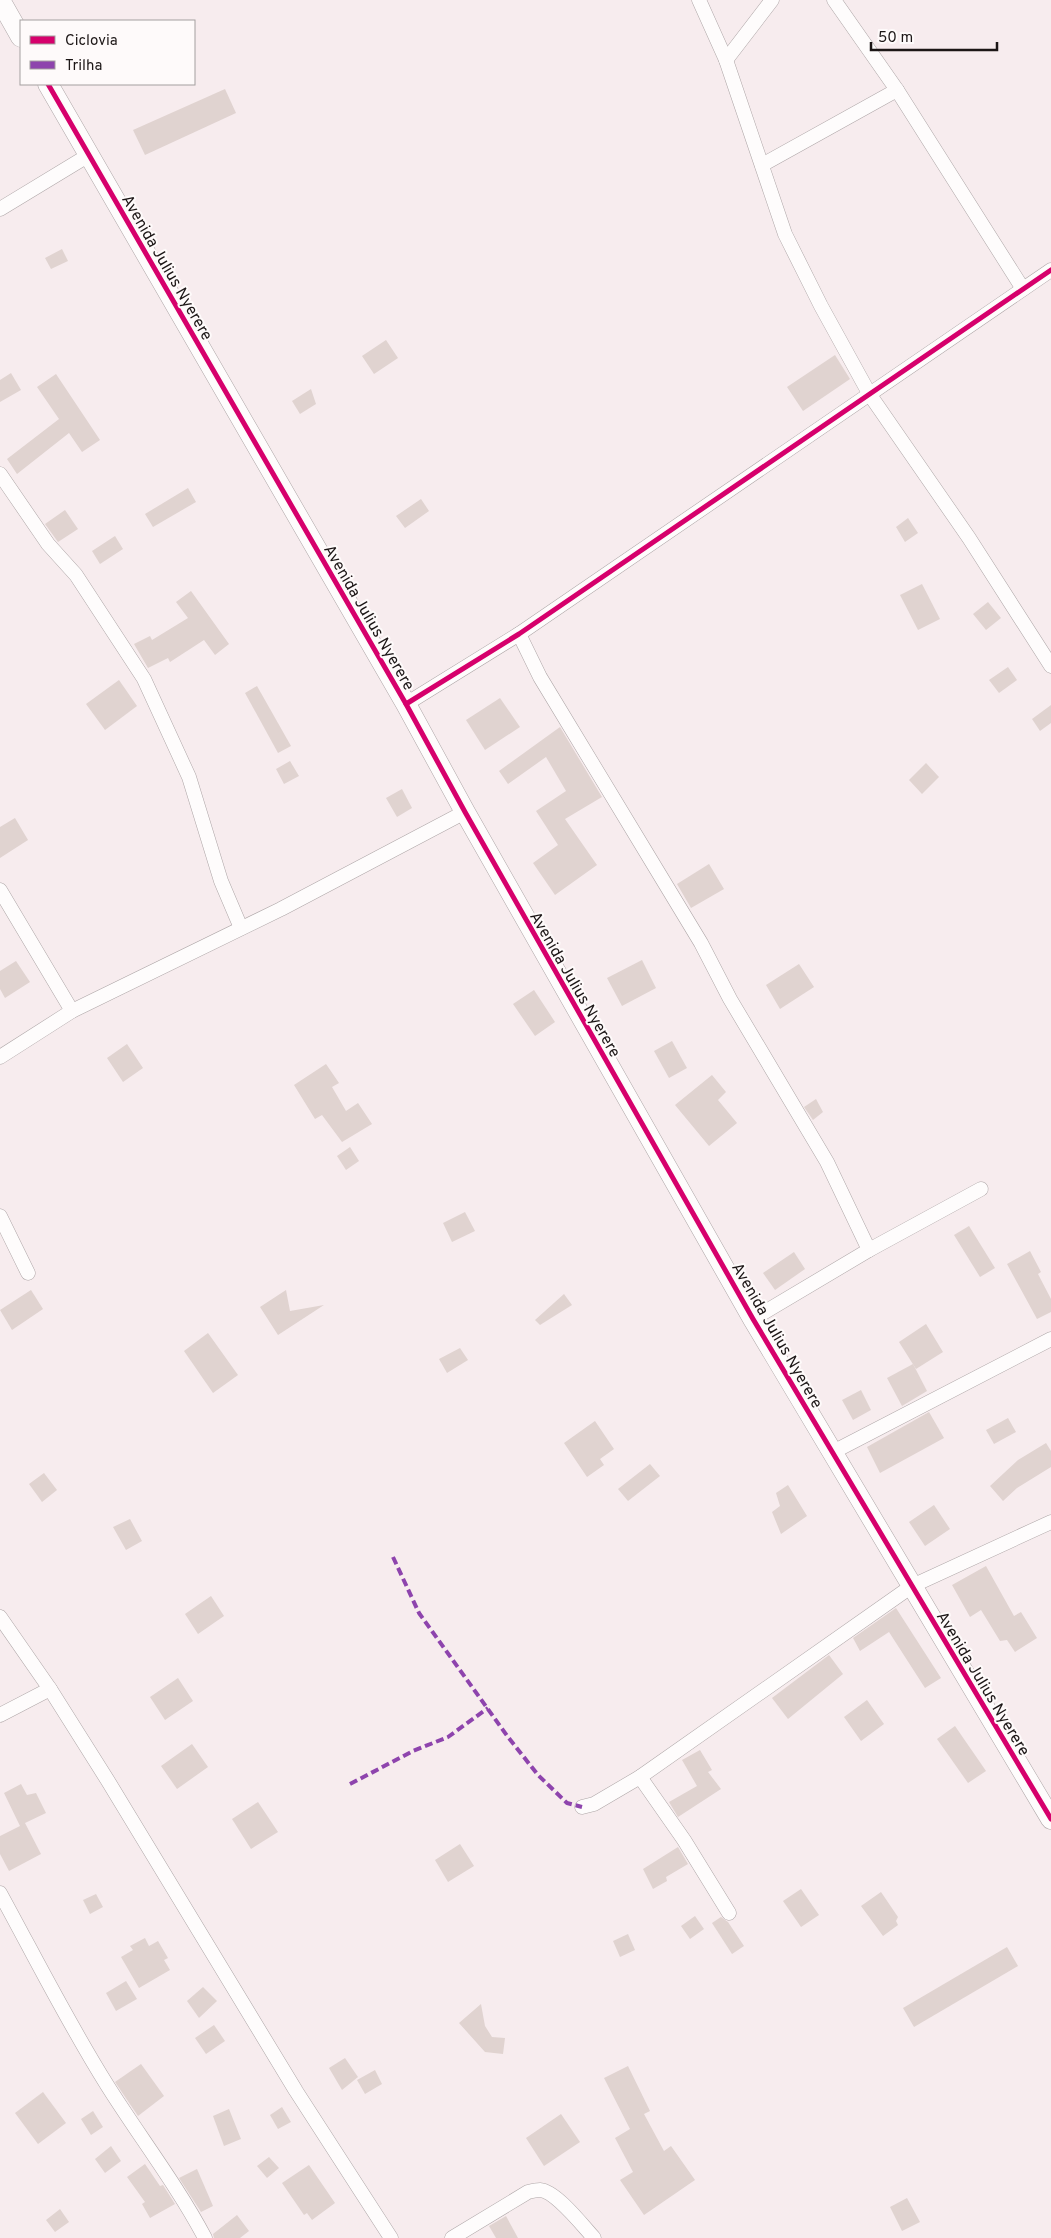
<svg xmlns="http://www.w3.org/2000/svg" width="1051" height="2238" font-family="Overpass,sans-serif">
<rect width="100%" height="100%" fill="#f7ecee"/>
<g fill="#e0d3d0">
<polygon points="225,89 236,113 145,155 133,130"/>
<polygon points="62,249 68,261 51,269 45,258"/>
<polygon points="386,340 398,358 374,374 362,356"/>
<polygon points="835,355 850,379 803,411 787,387"/>
<polygon points="11,373 21,390 0,402 0,380"/>
<polygon points="56,374 100,440 82,452 69,433 17,474 7,459 59,419 37,387"/>
<polygon points="311,389 316,404 300,414 292,401"/>
<polygon points="188,488 196,502 153,527 145,514"/>
<polygon points="421,499 429,511 405,528 396,516"/>
<polygon points="65,510 78,529 58,542 45,524"/>
<polygon points="908,518 918,533 905,542 896,527"/>
<polygon points="115,536 123,549 100,564 92,551"/>
<polygon points="922,584 940,619 918,630 900,595"/>
<polygon points="191,591 229,644 215,655 204,640 170,662 168,658 148,668 134,644 150,636 152,640 188,618 176,602"/>
<polygon points="988,602 1001,618 986,630 973,614"/>
<polygon points="1008,667 1017,680 999,693 989,680"/>
<polygon points="119,680 137,706 105,730 86,704"/>
<polygon points="257,686 291,746 278,753 245,693"/>
<polygon points="500,698 520,727 485,750 466,720"/>
<polygon points="1051,705 1051,723 1040,731 1032,719"/>
<polygon points="560,727 602,797 565,819 597,865 555,895 533,863 558,845 536,811 566,791 546,757 508,784 499,771"/>
<polygon points="290,761 299,776 284,784 276,769"/>
<polygon points="926,763 939,777 922,794 909,780"/>
<polygon points="402,789 412,808 397,817 386,798"/>
<polygon points="15,818 28,840 0,858 0,827"/>
<polygon points="709,864 724,889 691,908 677,884"/>
<polygon points="642,960 656,988 622,1006 607,978"/>
<polygon points="16,961 30,982 5,998 0,989 0,971"/>
<polygon points="799,964 814,987 780,1009 766,985"/>
<polygon points="534,990 555,1022 535,1036 513,1004"/>
<polygon points="672,1041 687,1068 669,1078 654,1051"/>
<polygon points="127,1044 143,1068 123,1082 107,1058"/>
<polygon points="326,1064 339,1083 332,1087 346,1111 358,1103 372,1124 342,1142 322,1115 315,1119 294,1085"/>
<polygon points="712,1075 726,1092 718,1100 737,1123 709,1146 675,1105"/>
<polygon points="816,1099 823,1112 813,1120 804,1107"/>
<polygon points="350,1147 359,1161 346,1170 337,1156"/>
<polygon points="465,1212 475,1231 452,1242 443,1223"/>
<polygon points="969,1226 995,1268 980,1277 954,1235"/>
<polygon points="1030,1251 1041,1272 1038,1274 1051,1299 1051,1312 1037,1319 1007,1264"/>
<polygon points="794,1252 805,1269 775,1290 763,1273"/>
<polygon points="31,1290 43,1309 12,1330 0,1310"/>
<polygon points="286,1290 290,1311 324,1305 278,1335 260,1307"/>
<polygon points="564,1294 572,1305 540,1325 535,1320"/>
<polygon points="926,1324 943,1352 916,1369 899,1342"/>
<polygon points="208,1333 238,1375 213,1393 184,1351"/>
<polygon points="460,1348 468,1360 447,1373 439,1359"/>
<polygon points="913,1364 927,1391 902,1406 887,1378"/>
<polygon points="861,1390 871,1410 853,1420 842,1400"/>
<polygon points="929,1412 944,1438 880,1473 867,1447"/>
<polygon points="1008,1418 1016,1432 994,1444 986,1430"/>
<polygon points="595,1421 614,1449 600,1459 604,1465 587,1477 564,1443"/>
<polygon points="1046,1443 1051,1451 1051,1467 1017,1488 1003,1501 990,1486 1018,1460"/>
<polygon points="650,1464 660,1476 628,1501 618,1489"/>
<polygon points="44,1473 57,1490 42,1502 29,1484"/>
<polygon points="788,1485 807,1516 781,1534 772,1512 780,1506 776,1493"/>
<polygon points="934,1505 950,1529 925,1546 909,1522"/>
<polygon points="130,1519 142,1541 126,1550 113,1527"/>
<polygon points="986,1566 1014,1616 1021,1612 1037,1638 1015,1652 1007,1640 1000,1641 981,1610 970,1617 952,1585"/>
<polygon points="211,1596 224,1616 198,1634 185,1614"/>
<polygon points="896,1608 941,1678 925,1688 889,1632 860,1651 853,1638"/>
<polygon points="829,1655 843,1674 788,1719 772,1698"/>
<polygon points="178,1678 193,1701 165,1720 150,1697"/>
<polygon points="867,1700 884,1724 861,1741 844,1717"/>
<polygon points="955,1726 986,1771 968,1783 937,1739"/>
<polygon points="192,1744 208,1767 177,1789 161,1766"/>
<polygon points="700,1750 712,1770 708,1772 721,1789 678,1817 669,1802 697,1786 682,1760"/>
<polygon points="21,1784 27,1795 36,1793 46,1813 25,1823 41,1854 9,1871 0,1854 0,1836 20,1826 4,1793"/>
<polygon points="258,1802 278,1832 251,1849 232,1819"/>
<polygon points="460,1844 474,1866 448,1882 435,1860"/>
<polygon points="678,1847 688,1864 666,1877 667,1881 653,1889 643,1869"/>
<polygon points="801,1889 819,1915 801,1927 783,1901"/>
<polygon points="881,1892 898,1917 896,1921 898,1925 883,1936 861,1906"/>
<polygon points="96,1894 103,1907 90,1914 83,1900"/>
<polygon points="695,1916 704,1929 690,1939 681,1926"/>
<polygon points="721,1917 728,1922 744,1946 732,1954 712,1923"/>
<polygon points="628,1934 635,1950 620,1957 613,1941"/>
<polygon points="145,1938 149,1946 158,1941 168,1958 164,1960 170,1970 139,1988 121,1957 133,1950 130,1946"/>
<polygon points="1007,1947 1018,1966 914,2027 903,2008"/>
<polygon points="126,1981 137,1999 116,2011 106,1993"/>
<polygon points="203,1987 217,2001 199,2018 187,2001"/>
<polygon points="481,2004 485,2026 492,2037 505,2038 503,2054 485,2052 459,2023"/>
<polygon points="214,2025 225,2041 206,2054 195,2038"/>
<polygon points="345,2058 358,2077 342,2090 329,2068"/>
<polygon points="141,2064 164,2096 138,2116 115,2082"/>
<polygon points="628,2066 650,2111 644,2114 664,2151 671,2146 695,2180 644,2215 620,2180 633,2172 615,2138 630,2129 604,2078"/>
<polygon points="375,2070 382,2084 365,2094 357,2080"/>
<polygon points="43,2092 66,2123 38,2144 15,2113"/>
<polygon points="282,2107 291,2122 278,2129 270,2115"/>
<polygon points="229,2109 241,2139 224,2146 213,2116"/>
<polygon points="93,2111 103,2127 91,2135 81,2119"/>
<polygon points="561,2114 580,2142 544,2166 526,2138"/>
<polygon points="111,2146 121,2161 105,2173 95,2159"/>
<polygon points="269,2157 279,2168 267,2178 257,2166"/>
<polygon points="145,2164 160,2186 163,2185 175,2204 150,2218 142,2204 145,2202 127,2177"/>
<polygon points="309,2165 335,2203 312,2220 307,2213 304,2215 282,2183"/>
<polygon points="197,2169 213,2206 201,2212 179,2178"/>
<polygon points="907,2198 920,2222 902,2231 890,2207"/>
<polygon points="60,2209 69,2222 55,2232 46,2220"/>
<polygon points="237,2215 249,2231 240,2238 214,2238 213,2234"/>
<polygon points="506,2216 518,2238 496,2238 489,2226"/>
</g>
<g fill="none" stroke-linecap="round" stroke-linejoin="round">
<defs>
<g id="street">
<polyline points="699,0 726,60 785,234 821,306 870,395 969,538 1051,666"/>
<polyline points="834,0 897,90"/>
<polyline points="726,60 772,0"/>
<polyline points="762,165 897,90 1023,289"/>
<polyline points="0,209 89,155"/>
<polyline points="0,474 48,544 76,575 144,679 189,777 221,881 241,928"/>
<polyline points="519,634 540,677 701,943 730,999 827,1162 869,1250 753,1319"/>
<polyline points="406,704 519,634 1051,270"/>
<polyline points="0,890 72,1011"/>
<polyline points="0,1057 72,1011 281,909 465,812"/>
<polyline points="0,1216 28,1273"/>
<polyline points="869,1250 981,1189"/>
<polyline points="833,1452 1051,1339"/>
<polyline points="0,1617 50,1689 108,1781 296,2091 391,2238"/>
<polyline points="0,1715 50,1689"/>
<polyline points="640,1777 684,1840 729,1913"/>
<polyline points="582,1807 594,1804 640,1777 912,1586 1051,1522"/>
<path d="M0,1893C35,1957 68,2023 107,2085C139,2136 177,2185 205,2238"/>
<path d="M452,2238L528,2192C532,2191 537,2190 540,2190C556,2191 583,2226 594,2238"/>
</g>
<g id="secondary">
<polyline points="0,0 21,37"/>
<polyline points="48,84 406,704 465,812 753,1319 1051,1819"/>
</g>
</defs>
<use href="#street" stroke="#aea6a7" stroke-width="15"/>
<use href="#secondary" stroke="#aea6a7" stroke-width="21"/>
<use href="#street" stroke="#fefcfc" stroke-width="14"/>
<use href="#secondary" stroke="#fefcfc" stroke-width="20"/>
<g stroke="#8e44ad" stroke-width="4" stroke-dasharray="8 4" stroke-linecap="butt">
<polyline points="393,1557 419,1613 508,1737 538,1775 567,1803 582,1807"/>
<polyline points="350,1784 413,1751 448,1737 488,1708"/>
</g>
<defs>
<g id="cycleway">
<polyline points="48,84 406,704 465,812 753,1319 1051,1819"/>
<polyline points="406,704 519,634 1051,270"/>
</g>
</defs>
<use href="#cycleway" stroke="#fefafa" stroke-width="8"/>
<use href="#cycleway" stroke="#d6006c" stroke-width="5"/>
</g>
<g text-anchor="middle" stroke-width="4" stroke-linejoin="round" paint-order="stroke">
<g font-size="16" fill="#1c1616" stroke="#fefafa">
<text transform="translate(168 267) rotate(60)" y="6">Avenida Julius Nyerere</text>
<text transform="translate(370 617) rotate(60)" y="6">Avenida Julius Nyerere</text>
<text transform="translate(576 984) rotate(60)" y="6">Avenida Julius Nyerere</text>
<text transform="translate(778 1335) rotate(60)" y="6">Avenida Julius Nyerere</text>
<text transform="translate(984 1683) rotate(59)" y="6">Avenida Julius Nyerere</text>
</g>
</g>
<rect x="20" y="20" width="175" height="65" fill="#fefafa" stroke="#a49f9f"/>
<rect x="30" y="36" width="25" height="8" fill="#d6006c" stroke="#a49f9f"/>
<text x="65" y="45" font-size="15" fill="#1c1616">Ciclovia</text>
<rect x="30" y="61" width="25" height="8" fill="#8e44ad" stroke="#a49f9f"/>
<text x="65" y="70" font-size="15" fill="#1c1616">Trilha</text>
<path d="M871 42v8h126v-8" fill="none" stroke="#1c1616" stroke-width="2.5"/>
<text x="878" y="42" font-size="15" fill="#1c1616" stroke="#fefafa" stroke-width="4" paint-order="stroke">50 m</text>
</svg>
